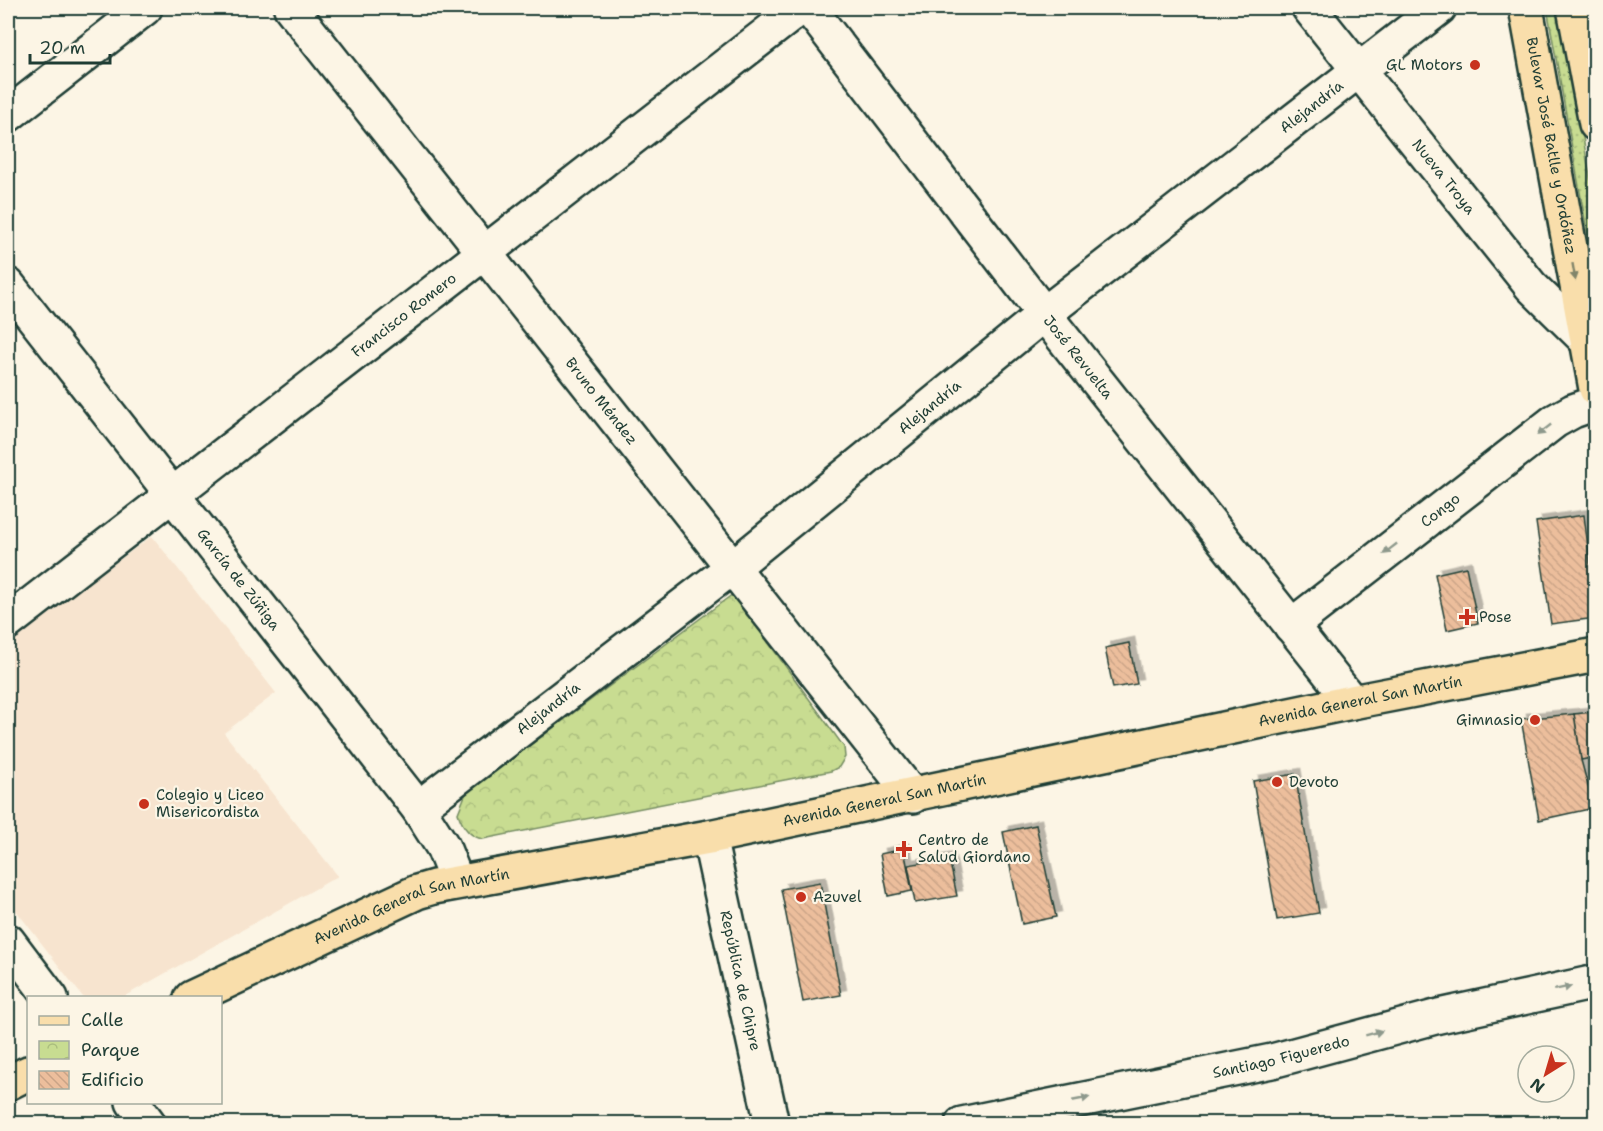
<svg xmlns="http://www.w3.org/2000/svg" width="1603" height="1131" font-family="'Shantell Sans',sans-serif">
<defs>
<pattern id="grass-dots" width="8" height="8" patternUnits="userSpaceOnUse" patternTransform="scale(1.5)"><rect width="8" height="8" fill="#c8dc91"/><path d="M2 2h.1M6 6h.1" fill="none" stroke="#abbe7e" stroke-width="1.8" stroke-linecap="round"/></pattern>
<pattern id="park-crowns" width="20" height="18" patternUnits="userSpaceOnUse" patternTransform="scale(1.5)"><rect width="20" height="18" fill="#c8dc91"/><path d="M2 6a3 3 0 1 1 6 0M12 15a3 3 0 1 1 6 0" fill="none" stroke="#abbe7e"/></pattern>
<pattern id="building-back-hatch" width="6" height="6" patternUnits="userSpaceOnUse" patternTransform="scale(1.5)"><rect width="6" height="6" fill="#ecbe9c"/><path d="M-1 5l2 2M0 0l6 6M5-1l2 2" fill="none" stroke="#caa487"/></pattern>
<filter id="shadow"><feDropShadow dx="5.5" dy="-5.5" stdDeviation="0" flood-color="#0004"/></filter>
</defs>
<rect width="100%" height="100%" fill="#fcf5e5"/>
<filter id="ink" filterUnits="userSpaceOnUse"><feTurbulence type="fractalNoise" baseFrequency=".0167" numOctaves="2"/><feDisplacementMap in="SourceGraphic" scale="12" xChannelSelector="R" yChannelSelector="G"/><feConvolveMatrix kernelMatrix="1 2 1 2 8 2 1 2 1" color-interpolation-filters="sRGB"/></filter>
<g filter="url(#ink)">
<polygon fill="#f7e4cf" points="152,536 276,693 224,733 338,876 123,997 83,997 8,900 8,642"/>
<polygon fill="url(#grass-dots)" stroke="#748c62" stroke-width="1.5" points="1547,8 1560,8 1595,205 1595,276"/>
<path fill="url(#park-crowns)" stroke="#748c62" stroke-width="1.5" d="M733,594L844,747L845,757L839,767L831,771L483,839C470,837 462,826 458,813L466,793Z"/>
<g fill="url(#building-back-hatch)" stroke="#1f3d34" stroke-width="1.5" filter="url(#shadow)">
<polygon points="1584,515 1596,611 1588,619 1551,624 1536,522"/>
<polygon points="1466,567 1478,623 1447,630 1435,574"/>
<polygon points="1129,643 1137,684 1113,688 1105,648"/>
<polygon points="1590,701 1596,701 1596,757 1581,760 1574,714 1592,712"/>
<polygon points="1574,714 1581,760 1594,808 1539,820 1521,719"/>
<polygon points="1295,774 1319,913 1277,920 1253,781"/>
<polygon points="1036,825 1056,917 1022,924 1003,832"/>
<polygon points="904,849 912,891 888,896 880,854"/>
<polygon points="949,858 957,896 915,903 908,865"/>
<polygon points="820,882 841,995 803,1002 781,889"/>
</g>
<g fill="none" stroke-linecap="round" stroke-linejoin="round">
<defs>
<g id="minor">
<path id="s1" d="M291,8L913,796"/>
<path id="s2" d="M809,8L1044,314L1352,702"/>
<path id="s3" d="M1309,8L1531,286L1586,340"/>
<polyline points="8,115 145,8"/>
<path id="s4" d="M8,285L418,808L443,847L457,882"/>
<path id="s5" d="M8,622L800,8"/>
<path id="s6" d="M1291,626L1555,421L1573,411L1596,403"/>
<path id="s7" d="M418,808L733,567L1044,314L1439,8"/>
<path id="s8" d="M709,837L772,1124"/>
<polyline points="8,941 51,998"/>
<polyline points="133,1102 149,1124"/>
<path id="s9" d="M962,1124L1272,1061L1439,1016L1596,982"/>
</g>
<g id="major">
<path id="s10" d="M1526,8L1596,389"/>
<polyline points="1574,8 1596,124"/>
<path id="s11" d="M191,998L417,892L434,887L709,837L1352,702L1596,655"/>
<polyline points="8,1083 28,1073"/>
</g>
</defs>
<use href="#minor" stroke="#1f3d34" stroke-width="38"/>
<use href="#major" stroke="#1f3d34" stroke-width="38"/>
<use href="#minor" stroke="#fcf5e5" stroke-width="33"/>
<use href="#major" stroke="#f9deab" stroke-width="33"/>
</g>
<defs><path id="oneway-solid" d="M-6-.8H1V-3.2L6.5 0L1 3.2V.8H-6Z" transform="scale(1.5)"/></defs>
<use fill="#81856a" href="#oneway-solid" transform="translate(1574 272) rotate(80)"/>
<g fill="#8e998c">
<use href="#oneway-solid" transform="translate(1544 430) rotate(142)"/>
<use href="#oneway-solid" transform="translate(1390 549) rotate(142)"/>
<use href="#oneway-solid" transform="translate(1563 988) rotate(-12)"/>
<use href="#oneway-solid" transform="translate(1374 1033) rotate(-15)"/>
<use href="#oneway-solid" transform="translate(1081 1099) rotate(-11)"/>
</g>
</g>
<g fill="#c8321e" stroke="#fcf5e5" stroke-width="2">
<circle cx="1475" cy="65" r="6"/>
<path d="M1464 608h6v6h6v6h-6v6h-6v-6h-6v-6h6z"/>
<circle cx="1535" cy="720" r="6"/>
<circle cx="1277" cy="782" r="6"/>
<circle cx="144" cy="804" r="6"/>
<path d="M901 840h6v6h6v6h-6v6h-6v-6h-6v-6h6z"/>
<circle cx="801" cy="897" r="6"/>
</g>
<g text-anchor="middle" stroke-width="4.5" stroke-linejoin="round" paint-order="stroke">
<g font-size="15" fill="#1f3d34" stroke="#fcf5e5" text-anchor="start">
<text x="1463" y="70" text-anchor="end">GL Motors</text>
<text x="1479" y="622">Pose</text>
<text x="1523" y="725" text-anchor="end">Gimnasio</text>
<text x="1289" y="787">Devoto</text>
<text x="156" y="800">Colegio y Liceo<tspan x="156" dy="17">Misericordista</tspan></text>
<text x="918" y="845">Centro de<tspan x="918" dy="17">Salud Giordano</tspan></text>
<text x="813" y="902">Azuvel</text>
</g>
<g font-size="15" fill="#1f3d34" stroke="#fcf5e5">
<text dy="5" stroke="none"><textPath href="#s7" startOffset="1136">Alejandría</textPath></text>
<text dy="5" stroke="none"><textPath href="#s10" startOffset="140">Bulevar José Batlle y Ordóñez</textPath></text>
<text dy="5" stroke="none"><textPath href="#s3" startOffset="216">Nueva Troya</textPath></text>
<text dy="5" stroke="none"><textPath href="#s5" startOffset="501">Francisco Romero</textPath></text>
<text dy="5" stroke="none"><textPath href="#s2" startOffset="441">José Revuelta</textPath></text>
<text dy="5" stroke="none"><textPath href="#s1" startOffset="501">Bruno Méndez</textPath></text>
<text dy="5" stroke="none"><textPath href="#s7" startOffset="650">Alejandría</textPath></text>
<text dy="5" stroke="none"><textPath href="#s6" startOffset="189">Congo</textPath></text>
<text dy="5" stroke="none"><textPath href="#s4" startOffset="374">García de Zúñiga</textPath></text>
<text dy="5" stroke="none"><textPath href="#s11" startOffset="1212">Avenida General San Martín</textPath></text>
<text dy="5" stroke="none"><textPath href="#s7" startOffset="164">Alejandría</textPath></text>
<text dy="5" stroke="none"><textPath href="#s11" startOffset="726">Avenida General San Martín</textPath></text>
<text dy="5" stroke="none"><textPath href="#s11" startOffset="240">Avenida General San Martín</textPath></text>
<text dy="5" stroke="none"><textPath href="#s8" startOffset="147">República de Chipre</textPath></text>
<text dy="5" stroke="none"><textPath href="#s9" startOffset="326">Santiago Figueredo</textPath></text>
</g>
</g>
<rect width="1603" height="1131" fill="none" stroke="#fcf5e5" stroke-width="30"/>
<rect x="15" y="15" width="1573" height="1101" fill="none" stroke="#1f3d34" stroke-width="2" filter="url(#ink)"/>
<rect x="27" y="996" width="195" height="108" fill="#fcf5e5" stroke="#a4ab9e" stroke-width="1.5"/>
<rect x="39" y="1016" width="30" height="9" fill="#f9deab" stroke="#a4ab9e" stroke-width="1.5"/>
<text x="81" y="1026" font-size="18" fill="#1f3d34">Calle</text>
<rect x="39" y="1041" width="30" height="18" fill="url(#park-crowns)" stroke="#a4ab9e" stroke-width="1.5"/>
<text x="81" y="1056" font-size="18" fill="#1f3d34">Parque</text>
<rect x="39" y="1071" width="30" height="18" fill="url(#building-back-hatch)" stroke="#a4ab9e" stroke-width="1.5"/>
<text x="81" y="1086" font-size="18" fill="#1f3d34">Edificio</text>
<g transform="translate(1546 1074) rotate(217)"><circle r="28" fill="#fcf5e5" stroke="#a4ab9e" stroke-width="1.5"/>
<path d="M0-4.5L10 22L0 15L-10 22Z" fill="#c8321e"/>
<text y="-9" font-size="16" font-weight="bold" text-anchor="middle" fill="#1f3d34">N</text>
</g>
<path d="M30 54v9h80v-9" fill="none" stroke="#1f3d34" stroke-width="3"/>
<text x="39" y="54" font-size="18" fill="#1f3d34" stroke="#fcf5e5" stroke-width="4.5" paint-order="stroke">20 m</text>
</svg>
